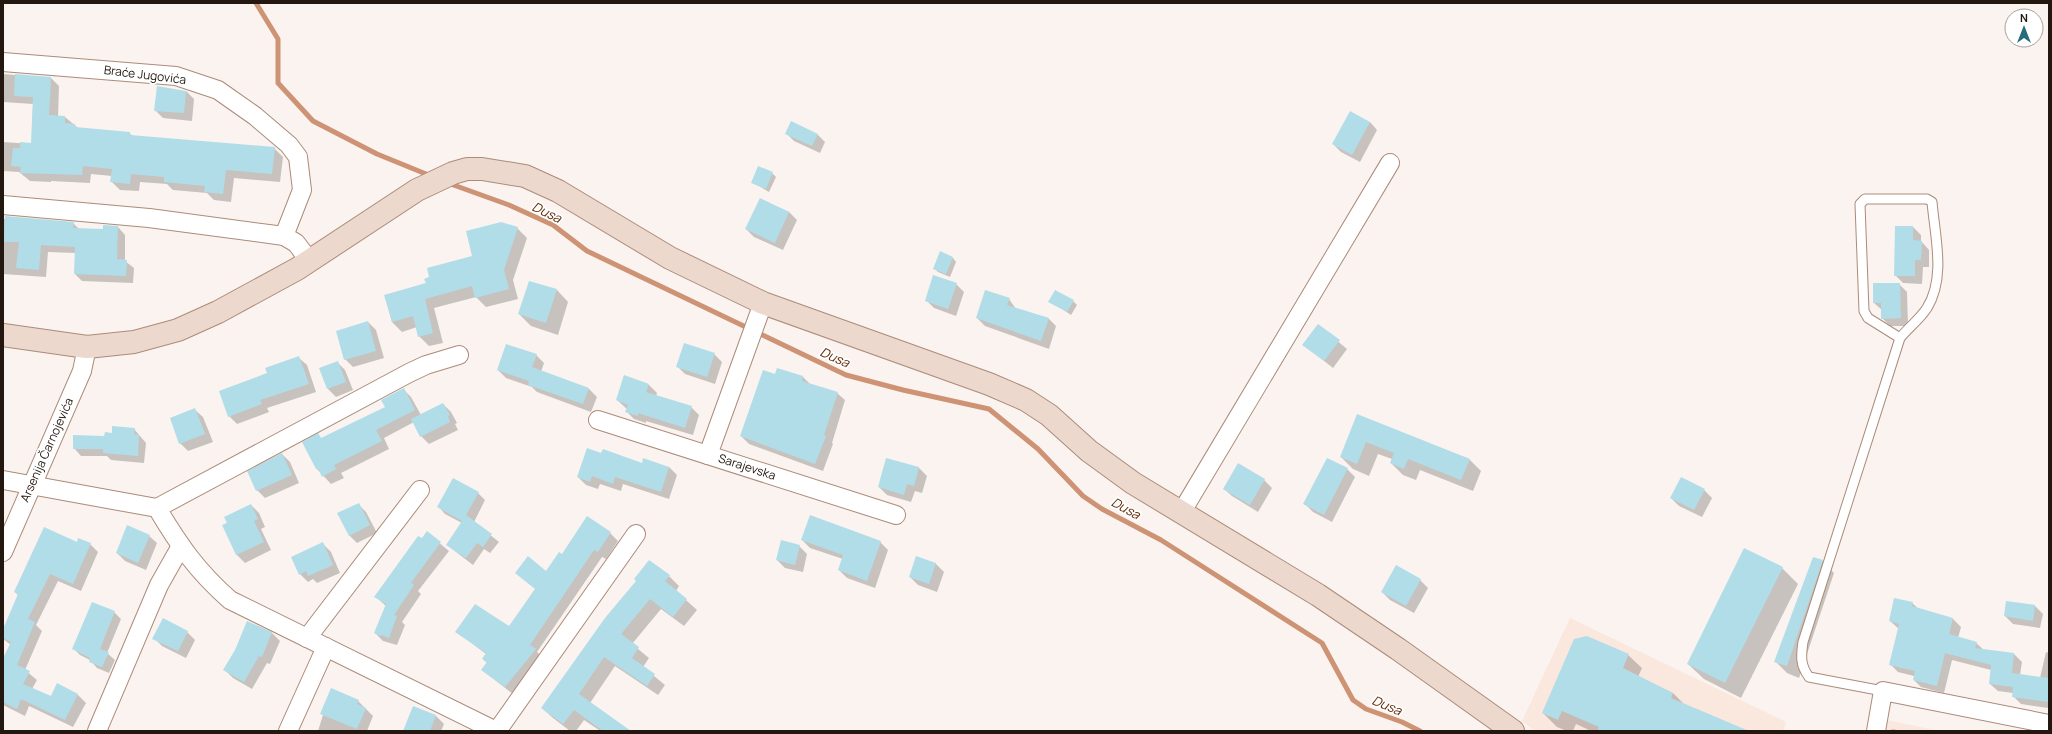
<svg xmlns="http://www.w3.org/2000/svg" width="2052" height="734" font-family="Manrope,sans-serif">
<rect width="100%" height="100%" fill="#faf3ef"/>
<g fill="#fae8df">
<polygon points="1570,618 1786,722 1783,731 1535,731 1522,721"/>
<polygon points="1887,720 1939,731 1885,731"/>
</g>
<g fill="#0003">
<polygon points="3,74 51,78 59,86 58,117 65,117 78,128 129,133 134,137 274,148 283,157 280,182 234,178 231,202 214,200 207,193 173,190 167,184 140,182 139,191 120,190 111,181 112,176 91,174 90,183 51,181 51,182 30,181 19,172 3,171 3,142 32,144 33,104 3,102"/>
<polygon points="186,91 194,99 192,121 163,118 155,110"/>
<polygon points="1370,122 1377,130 1360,162 1341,152 1333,144"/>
<polygon points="786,133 817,134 825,142 820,153 794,141"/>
<polygon points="772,173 776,177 769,192 752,182"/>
<polygon points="760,199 789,212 797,220 783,250 754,237 746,229"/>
<polygon points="3,219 73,223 80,230 104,231 118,227 125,235 125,261 134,268 133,283 82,281 75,274 76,253 48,252 46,277 3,274"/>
<polygon points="1913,227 1921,235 1921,241 1929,250 1929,267 1923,267 1922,284 1903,283 1895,275"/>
<polygon points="517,228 527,238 513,280 518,299 486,307 476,297 434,308 443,343 429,346 419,336 417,327 402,332 392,322 385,296 427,283 473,257"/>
<polygon points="953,258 956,262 950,277 938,272 934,268"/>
<polygon points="956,284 964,292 956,316 934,308 926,300"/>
<polygon points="1899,284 1907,292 1908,326 1890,326 1882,318 1882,310 1874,303"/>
<polygon points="557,290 568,302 558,335 531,326 519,314"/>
<polygon points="1009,299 1016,309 1048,318 1056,326 1049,349 985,326 977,318"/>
<polygon points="1050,301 1073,301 1077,305 1071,315"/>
<polygon points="368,322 376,330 384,358 353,367 345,359"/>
<polygon points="1318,325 1347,349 1333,368 1304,345"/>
<polygon points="714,354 722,362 715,384 685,374 677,366"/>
<polygon points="536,355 544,363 541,372 589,389 597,397 591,412 537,392 532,387 506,378 498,370"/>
<polygon points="299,358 307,365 316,392 267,408 269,412 237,424 229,416 268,374"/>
<polygon points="337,362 345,370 353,390 336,397 328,389 320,369"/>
<polygon points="778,369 803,377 810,384 837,393 845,400 832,443 833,444 823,471 749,444 741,436"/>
<polygon points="624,376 649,385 657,393 656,396 691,407 699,415 693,435 646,421 646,423 634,419 626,411 627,409 617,400"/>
<polygon points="403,389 411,397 421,415 443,404 451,412 457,423 455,424 458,430 429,444 421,436 414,422 384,438 389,449 341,473 344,478 331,484 317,469 318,435 322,439 387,408"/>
<polygon points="195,410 203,417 213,442 188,451 180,443"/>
<polygon points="1357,416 1469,459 1481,471 1473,491 1420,470 1416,480 1403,475 1391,463 1392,459 1378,454 1369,476 1353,469 1341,457"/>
<polygon points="134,429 146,443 144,463 111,460 107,456 81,456 74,448 113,434"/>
<polygon points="282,454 290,462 299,483 265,498 257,490"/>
<polygon points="887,459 919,468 927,476 922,493 915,491 911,502 887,495 879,487"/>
<polygon points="642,464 669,467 677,475 669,499 623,484 621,491 600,484 598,489 586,485 578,477"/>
<polygon points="1347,469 1355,477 1332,522 1313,512 1305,504"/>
<polygon points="1264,480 1272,488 1258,512 1232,496 1224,489"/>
<polygon points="1704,490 1712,498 1702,517 1679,506 1671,498"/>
<polygon points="478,493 485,500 474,522 499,542 490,553 484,549 473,565 447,545 462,523 445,514 438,506"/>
<polygon points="358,504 366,512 377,533 357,543 349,535"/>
<polygon points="251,505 259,513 265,527 261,529 271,550 245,563 237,555 224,525"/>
<polygon points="587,517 610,533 618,541 606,559 602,557 537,652 543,658 513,694 482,670 487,663 483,659 486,654 457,632 510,628 546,572 562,555"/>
<polygon points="427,533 449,551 418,591 421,594 402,622 405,625 397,645 383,641 375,633 386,606 376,597"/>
<polygon points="149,536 157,543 146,570 125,561 117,553"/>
<polygon points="802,540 880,542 888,550 875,588 847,578 839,570 843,559 810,548"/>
<polygon points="77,543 90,544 98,552 81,591 58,581 36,625 42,631 25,670 37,680 32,689 51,697 57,685 78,695 86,703 73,727 29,706 25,716 3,705 3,661 11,645 3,639 3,632 19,596 15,592"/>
<polygon points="323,544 331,552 340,573 317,583 313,579 308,582 300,574"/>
<polygon points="799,546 807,554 803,572 785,568 777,560"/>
<polygon points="917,557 936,564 944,572 937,592 918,585 910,577"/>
<polygon points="1822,561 1834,573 1799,678 1787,673 1775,661"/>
<polygon points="1397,567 1420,580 1428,588 1414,613 1390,600 1382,592"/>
<polygon points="1782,568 1798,584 1741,698 1704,679 1688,664"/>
<polygon points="669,576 679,586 676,591 697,610 684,626 661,609 632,644 649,658 643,667 665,685 658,695 615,666 590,703 627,731 598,731 599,730 584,720 576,731 570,731 553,718 542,708"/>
<polygon points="1912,603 1919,609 1953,619 1961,627 1958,638 1976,643 1984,650 2014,654 2022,662 2020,675 2040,678 2046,652 2049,653 2049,712 2048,708 2021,704 2013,696 2013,693 1998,691 1990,684 1991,670 1952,660 1944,693 1921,687 1914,680 1914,676 1898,672 1890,664 1899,629 1890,621"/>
<polygon points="2035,606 2043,614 2040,628 2013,624 2005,616"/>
<polygon points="114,612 121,619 107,653 115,660 109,673 97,668 90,660 80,655 73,648"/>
<polygon points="247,622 272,633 280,641 270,664 267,663 252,689 233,678 225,670 236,651"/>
<polygon points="187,632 195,640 186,658 162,646 154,638"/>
<polygon points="1628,655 1642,668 1638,677 1673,693 1684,704 1747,731 1591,731 1576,724 1573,731 1567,731 1557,727 1543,713"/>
<polygon points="358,701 373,716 367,731 318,731 323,715"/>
<polygon points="414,707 436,716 444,724 441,731 405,731"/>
<polygon points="1892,729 1902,731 1891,731"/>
</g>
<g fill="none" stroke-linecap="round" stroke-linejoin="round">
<g stroke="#cd9374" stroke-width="5">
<polyline points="256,3 278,39 278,83 313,121 377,154 431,176"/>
<polyline points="448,183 509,205 553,225 587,251 846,375 903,390 989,409 1038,449 1083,496 1102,509 1161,540 1322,643 1353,700 1366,709 1402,722 1420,731"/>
</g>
</g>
<g fill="#b1dde9">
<polygon points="15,74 51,77 49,115 65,116 65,123 75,124 75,127 130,132 130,135 275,147 272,174 226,170 223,194 204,192 205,186 164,182 164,177 131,174 130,184 110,182 112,169 83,166 82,175 20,173 21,167 11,166 13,148 20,148 20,142 31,143 33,97 14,96"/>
<polygon points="157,86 186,91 184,113 154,111"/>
<polygon points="1350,111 1370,122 1352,155 1332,144"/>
<polygon points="791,121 818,134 812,146 785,134"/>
<polygon points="758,166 773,172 766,189 751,183"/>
<polygon points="760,198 789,212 775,243 745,229"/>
<polygon points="5,216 74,222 73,228 103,229 103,225 118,226 117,259 127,260 126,276 74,274 75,247 41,245 39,270 16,268 19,242 4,242"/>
<polygon points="501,222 518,227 504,270 509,289 475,298 472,286 425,299 433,333 418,337 413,316 392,322 384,295 426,283 424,279 429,277 427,268 472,256 466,231"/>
<polygon points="1895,226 1913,226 1913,240 1922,241 1921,260 1915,260 1915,276 1894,276"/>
<polygon points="940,251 953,257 946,274 933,269"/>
<polygon points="933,275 957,283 948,309 925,301"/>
<polygon points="529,281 557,289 546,323 518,314"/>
<polygon points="1873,283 1900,283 1901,318 1881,319 1881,303 1873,303"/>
<polygon points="985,290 1010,298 1007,305 1049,318 1041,341 976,318"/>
<polygon points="1055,290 1074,300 1067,312 1048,302"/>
<polygon points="368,321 376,351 344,360 336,331"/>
<polygon points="1318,324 1340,340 1324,361 1302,345"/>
<polygon points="684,343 715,353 707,377 676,367"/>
<polygon points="506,344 537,354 532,367 589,388 583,404 528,385 529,381 497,370"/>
<polygon points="299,356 309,384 260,400 262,404 228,417 219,391 267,373 265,368"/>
<polygon points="338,361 346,382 327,389 319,368"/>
<polygon points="777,368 803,376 802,381 838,392 824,435 826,436 815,464 740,436 763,370 775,374"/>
<polygon points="624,375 649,384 646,392 692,406 685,428 638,413 638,416 625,412 628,405 616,400"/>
<polygon points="404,388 415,410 376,430 382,441 334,465 336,469 322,477 318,468 316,469 302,442 318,433 321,438 385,407 381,400"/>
<polygon points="443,403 450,415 448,416 450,422 420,437 411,419"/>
<polygon points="195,408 205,434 179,444 170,418"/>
<polygon points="1357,414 1470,459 1461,480 1408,459 1404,469 1390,463 1394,453 1366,442 1357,464 1340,457"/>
<polygon points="112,426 135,428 134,434 139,435 138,456 103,453 103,449 73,449 73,435 104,436 105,432 112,433"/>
<polygon points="587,448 601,453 603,449 642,463 643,458 669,467 661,492 615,477 613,484 592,476 590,482 577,477"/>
<polygon points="282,453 292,475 256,491 247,471"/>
<polygon points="886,458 919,467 914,486 907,484 904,495 878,487"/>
<polygon points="1327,458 1348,468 1324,515 1303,504"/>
<polygon points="1238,463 1265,479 1250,505 1223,489"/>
<polygon points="1681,477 1705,489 1694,510 1670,498"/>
<polygon points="453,478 479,492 466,515 492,534 483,547 477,543 466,558 446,545 462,521 437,507"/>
<polygon points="359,503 370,525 349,536 337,513"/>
<polygon points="251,504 258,519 254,521 264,542 236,555 222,525 227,523 224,517"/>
<polygon points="810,515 881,541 867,581 838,570 843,555 801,540"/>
<polygon points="587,516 611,532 598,552 594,550 530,645 536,649 505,687 481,670 487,662 482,659 486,653 455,632 475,604 509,626 535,589 515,573 528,556 546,571 559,552 562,554"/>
<polygon points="127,525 150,535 138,563 116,553"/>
<polygon points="44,527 77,542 78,538 91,543 73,584 50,574 28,619 35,622 17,665 30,671 23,684 51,696 57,683 78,694 65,720 21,699 17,709 3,702 3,658 11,642 3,638 3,629 18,594 14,592"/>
<polygon points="427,531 441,542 411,583 414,585 394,615 397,616 389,638 381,635 380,636 374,633 386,604 374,597 418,536 422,538"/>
<polygon points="781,540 800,545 795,565 776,560"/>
<polygon points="323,542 333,565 308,576 306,571 299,575 291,557"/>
<polygon points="1744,548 1783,567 1725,683 1687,664"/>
<polygon points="916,556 936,563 929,584 909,577"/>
<polygon points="1813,557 1823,560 1787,666 1774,662"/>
<polygon points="649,560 670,575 665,581 687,599 673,617 650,599 621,634 639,647 632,658 655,674 647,686 604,657 579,694 631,731 603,731 574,710 563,724 541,708 605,618 636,581 634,579"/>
<polygon points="1396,565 1421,579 1406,606 1381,592"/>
<polygon points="1894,598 1913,602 1912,606 1953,618 1949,634 1977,642 1975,648 2014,653 2012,673 2049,678 2049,702 2012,697 2013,687 1989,684 1991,665 1945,653 1937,686 1913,680 1915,671 1889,665 1899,624 1889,621"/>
<polygon points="2006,601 2035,605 2033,621 2004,616"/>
<polygon points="92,602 115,611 100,649 109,652 102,667 89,662 90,658 72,649"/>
<polygon points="163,618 188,631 178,651 152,639"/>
<polygon points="247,621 272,632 262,657 259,656 244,682 223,670 235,650"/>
<polygon points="1587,636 1629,654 1623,668 1673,693 1671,698 1749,731 1597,731 1599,727 1562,711 1558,720 1542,713 1574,639"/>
<polygon points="331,688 359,700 357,704 366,708 357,729 320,714"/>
<polygon points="413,706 436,715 430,731 403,731"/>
</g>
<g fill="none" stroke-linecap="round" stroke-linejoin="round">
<defs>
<path id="service" d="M1883,691L1809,677C1800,665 1801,656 1803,642L1900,338C1908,328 1920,319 1927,308C1946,277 1935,237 1932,202L1927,199H1865L1860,204L1864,311L1868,318L1900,338"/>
<g id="minor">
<polyline points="3,62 176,76 218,90 255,116 289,145 298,157 302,190 284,236"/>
<polyline points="3,205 149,218 284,236 296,243 309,260"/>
<polyline points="598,420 896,515"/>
<polyline points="708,455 763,303"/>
<path d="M3,480L157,508C179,545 197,571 230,600L496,731"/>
<polyline points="157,508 409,373 426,365 459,355"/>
<polyline points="1181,513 1390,163"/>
<polyline points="3,552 82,371 87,347"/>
<polyline points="307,638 420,490"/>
<polyline points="97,731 159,585 181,546"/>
<polyline points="288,731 326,647"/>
<polyline points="497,731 636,534"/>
<polyline points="1876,731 1883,691 2049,724"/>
</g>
<polyline id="secondary" points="3,335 87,347 134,342 178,330 218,312 297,269 417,190 453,173 467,169 482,169 525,176 558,191 670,258 763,303 989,384 1026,400 1049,415 1089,451 1133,483 1318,595 1398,649 1513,731"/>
</defs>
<use href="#service" stroke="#ac8b79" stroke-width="11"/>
<use href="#minor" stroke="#ac8b79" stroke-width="20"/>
<use href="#secondary" stroke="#ac8b79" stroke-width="24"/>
<use href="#service" stroke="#fff" stroke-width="9"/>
<use href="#minor" stroke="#fff" stroke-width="18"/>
<use href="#secondary" stroke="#ecd8cd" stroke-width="22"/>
</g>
<g text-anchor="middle" stroke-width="3.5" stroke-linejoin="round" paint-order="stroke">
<g font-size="12" fill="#231710" stroke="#fff">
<text transform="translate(145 75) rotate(7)" y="4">Braće Jugovića</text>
<text transform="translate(47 450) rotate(-66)" y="4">Arsenija Čarnojevića</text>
<text transform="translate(747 467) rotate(18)" y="4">Sarajevska</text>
</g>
<g font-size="13" font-style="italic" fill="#602b06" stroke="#fff">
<text transform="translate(547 212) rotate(26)" y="5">Dusa</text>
<text transform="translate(835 357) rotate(24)" y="5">Dusa</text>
<text transform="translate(1126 508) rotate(29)" y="5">Dusa</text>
<text transform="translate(1387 705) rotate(23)" y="5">Dusa</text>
</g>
</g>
<rect width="2052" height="734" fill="none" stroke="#231710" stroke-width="8"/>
<g transform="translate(2024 28)"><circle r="19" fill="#ffffff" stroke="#a7a29f"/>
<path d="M0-3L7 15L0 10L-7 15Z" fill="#276c7c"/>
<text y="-6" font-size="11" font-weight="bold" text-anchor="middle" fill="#231710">N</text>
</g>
</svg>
